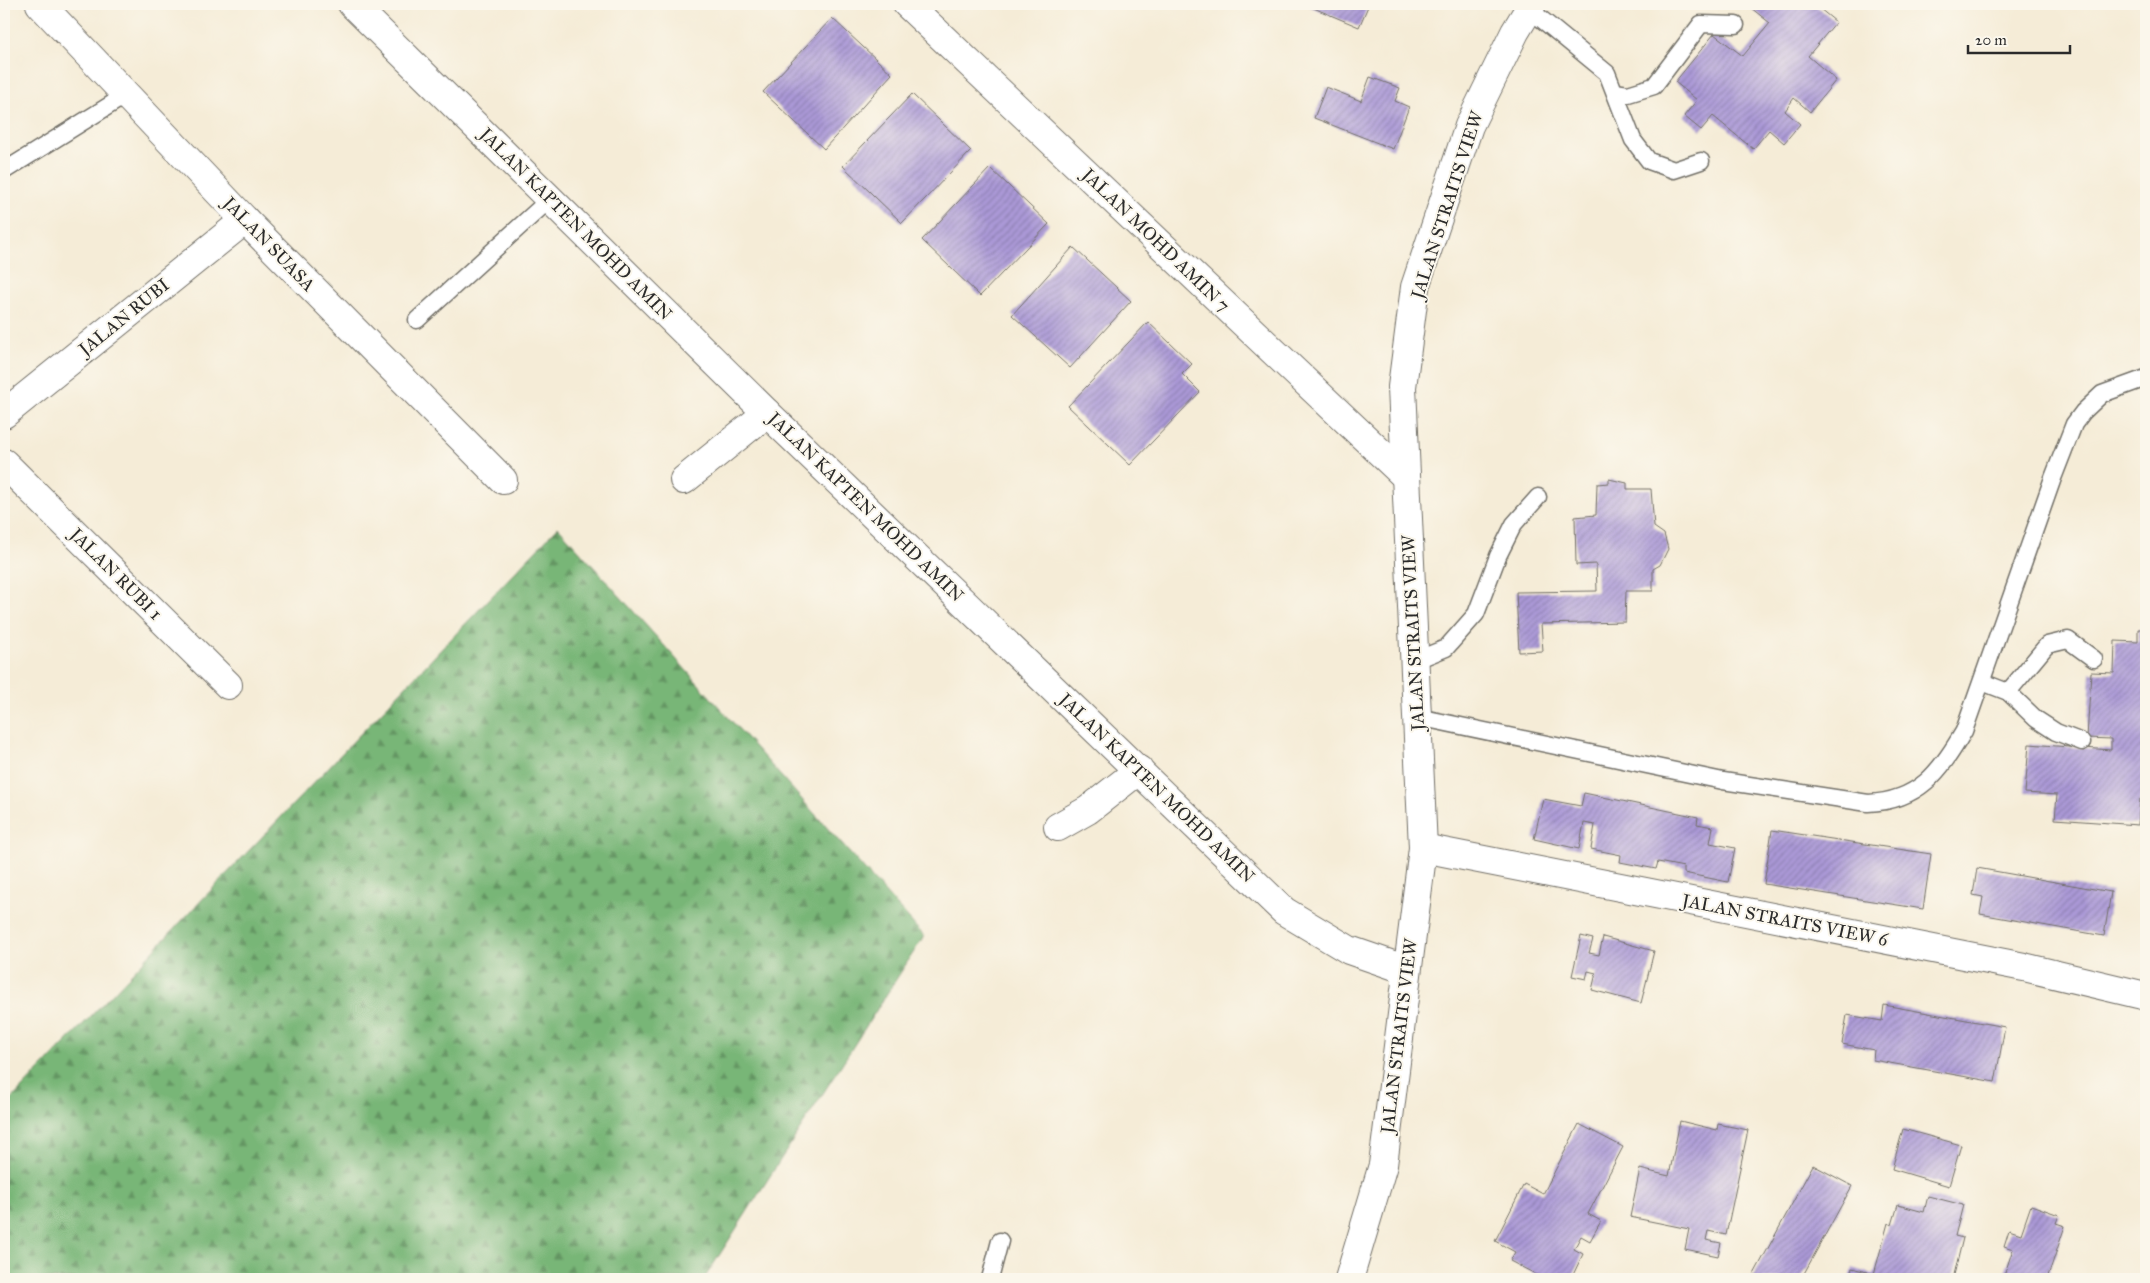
<svg xmlns="http://www.w3.org/2000/svg" width="2150" height="1283" font-family="'IM FELL Great Primer',serif">
<defs>
<pattern id="forest-firs" width="22" height="20" patternUnits="userSpaceOnUse" patternTransform="scale(1.25)"><rect width="22" height="20" fill="#78b677"/><path d="M5 1l3.5 6h-7zM16 11l3.5 6h-7z" fill="#639462"/></pattern>
<pattern id="building-hatch" width="6" height="6" patternUnits="userSpaceOnUse" patternTransform="scale(1.25)"><rect width="6" height="6" fill="#ab99d7"/><path d="M-1 1l2-2M0 6l6-6M5 7l2-2" fill="none" stroke="#8b7daf"/></pattern>
</defs>
<rect width="100%" height="100%" fill="#fbf7ec"/>
<filter id="ink" filterUnits="userSpaceOnUse"><feTurbulence type="fractalNoise" baseFrequency=".02" numOctaves="2"/><feDisplacementMap in="SourceGraphic" scale="10" xChannelSelector="R" yChannelSelector="G"/><feConvolveMatrix kernelMatrix="1 2 1 2 8 2 1 2 1" color-interpolation-filters="sRGB"/></filter>
<filter id="wash" filterUnits="userSpaceOnUse"><feTurbulence type="fractalNoise" baseFrequency=".0096" numOctaves="4" result="noise"/><feDisplacementMap in="SourceGraphic" scale="20" xChannelSelector="R" yChannelSelector="G"/><feGaussianBlur stdDeviation="1.12" result="paint"/><feColorMatrix in="noise" values="0 0 0 0 0 0 0 0 0 0 0 0 0 0 0 0 0 1.4 0 .05"/><feComposite in="paint" operator="in"/></filter>
<g filter="url(#wash)">
<rect width="100%" height="100%" fill="#f5ecd7"/>
<polygon fill="url(#forest-firs)" stroke="#527051" points="558,527 924,936 704,1279 4,1279 4,1107"/>
<g id="blocks">
<g fill="url(#building-hatch)">
<polygon points="1304,4 1369,4 1359,27"/>
<polygon points="1746,4 1814,4 1836,22 1808,56 1836,80 1810,112 1794,98 1785,111 1800,124 1784,143 1769,130 1753,149 1713,116 1701,130 1684,116 1697,100 1675,82 1714,34 1743,56 1770,23"/>
<polygon points="832,18 892,74 824,149 763,92"/>
<polygon points="1370,77 1400,88 1395,101 1409,107 1393,149 1314,118 1326,87 1361,101"/>
<polygon points="912,94 971,151 902,223 843,166"/>
<polygon points="990,168 1049,224 980,296 922,240"/>
<polygon points="1073,247 1131,301 1070,368 1012,315"/>
<polygon points="1148,322 1192,364 1182,374 1200,392 1130,465 1068,406"/>
<polygon points="1609,479 1627,483 1627,489 1651,489 1654,527 1664,534 1668,549 1660,565 1653,569 1653,591 1626,591 1625,622 1541,624 1543,651 1519,652 1516,592 1597,591 1596,564 1576,565 1575,517 1596,515 1597,484 1609,483"/>
<polygon points="2138,629 2146,629 2146,800 2140,799 2138,825 2055,819 2057,795 2025,793 2029,744 2111,750 2111,739 2087,738 2091,672 2114,673 2115,641 2138,642"/>
<polygon points="1584,793 1698,817 1697,824 1713,827 1710,843 1735,848 1728,882 1684,873 1684,867 1658,862 1656,869 1620,862 1621,855 1591,849 1595,825 1584,823 1579,849 1534,839 1543,799 1581,806"/>
<polygon points="1772,830 1931,854 1923,909 1764,884"/>
<polygon points="1977,868 2111,892 2104,936 1980,914 1983,897 1973,895"/>
<polygon points="1581,936 1593,939 1589,953 1599,955 1603,937 1654,951 1641,1003 1592,990 1596,973 1588,971 1586,979 1572,976"/>
<polygon points="1884,1005 2005,1027 1995,1082 1873,1060 1874,1050 1842,1044 1847,1015 1882,1021"/>
<polygon points="1680,1121 1717,1130 1718,1124 1748,1130 1726,1235 1708,1231 1706,1240 1721,1243 1718,1256 1685,1249 1689,1229 1630,1217 1640,1169 1669,1176"/>
<polygon points="1579,1124 1623,1147 1588,1214 1601,1221 1590,1241 1581,1236 1574,1249 1583,1254 1571,1279 1545,1279 1510,1261 1515,1252 1495,1241 1524,1184 1543,1194"/>
<polygon points="1903,1129 1961,1145 1949,1186 1892,1169"/>
<polygon points="1813,1165 1852,1186 1801,1279 1755,1279 1752,1278"/>
<polygon points="1928,1196 1963,1205 1955,1236 1963,1238 1953,1279 1849,1279 1852,1268 1874,1274 1888,1223 1892,1225 1898,1205 1924,1212"/>
<polygon points="2031,1205 2059,1215 2056,1223 2065,1226 2047,1279 2003,1279 2013,1249 2004,1246 2009,1230 2021,1234"/>
</g>
</g>
</g>
<g filter="url(#ink)">
<use href="#blocks" fill-opacity="0" stroke="#726f67" stroke-width="1"/>
<g fill="none" stroke-linecap="round" stroke-linejoin="round">
<defs>
<g id="service">
<polyline points="1523,4 1607,73 1633,140 1649,161 1674,170 1701,161"/>
<polyline points="1615,92 1628,94 1654,86 1701,24 1736,25"/>
<polyline points="4,171 126,95"/>
<polyline points="417,320 551,198"/>
<polyline points="1414,661 1446,648 1476,614 1498,556 1514,524 1538,497"/>
<polyline points="1982,682 2008,692 2036,719 2056,732 2082,742"/>
<polyline points="2008,692 2047,645 2068,640 2094,659"/>
<path d="M1418,717L1723,781L1868,803C1919,801 1940,772 1964,731L2053,478L2074,424L2083,412L2102,394L2146,378"/>
<polyline points="990,1279 1000,1241"/>
</g>
<g id="minor">
<polyline points="40,4 245,220 503,480"/>
<polyline points="352,4 767,413 1284,911 1349,950 1407,970"/>
<polyline points="907,4 1405,476"/>
<polyline points="4,414 245,220"/>
<polyline points="4,463 228,685"/>
<polyline points="684,480 767,413"/>
<polyline points="1058,827 1088,810 1139,770"/>
<polyline points="1423,848 2024,967 2146,996"/>
</g>
<polyline id="tertiary" points="1349,1279 1383,1165 1423,848 1402,387 1415,287 1469,126 1515,32 1532,4"/>
</defs>
<use href="#service" stroke="#726f67" stroke-width="19"/>
<use href="#minor" stroke="#726f67" stroke-width="30"/>
<use href="#tertiary" stroke="#726f67" stroke-width="30"/>
<use href="#service" stroke="#fff" stroke-width="16"/>
<use href="#minor" stroke="#fff" stroke-width="28"/>
<use href="#tertiary" stroke="#fff" stroke-width="28"/>
</g>
</g>
<g text-anchor="middle" stroke-width="4" stroke-linejoin="round" paint-order="stroke">
<g font-size="18" fill="#2b2b2b" stroke="#fbf7ec">
<text transform="translate(1447 205) rotate(-72)" y="6">JALAN STRAITS VIEW</text>
<text transform="translate(576 224) rotate(45)" y="6">JALAN KAPTEN MOHD AMIN</text>
<text transform="translate(1156 240) rotate(44)" y="6">JALAN MOHD AMIN 7</text>
<text transform="translate(269 244) rotate(46)" y="6">JALAN SUASA</text>
<text transform="translate(124 317) rotate(-39)" y="6">JALAN RUBI</text>
<text transform="translate(866 507) rotate(44)" y="6">JALAN KAPTEN MOHD AMIN</text>
<text transform="translate(116 574) rotate(45)" y="6">JALAN RUBI 1</text>
<text transform="translate(1413 633) rotate(-93)" y="6">JALAN STRAITS VIEW</text>
<text transform="translate(1157 788) rotate(44)" y="6">JALAN KAPTEN MOHD AMIN</text>
<text transform="translate(1785 920) rotate(11)" y="6">JALAN STRAITS VIEW 6</text>
<text transform="translate(1399 1036) rotate(-83)" y="6">JALAN STRAITS VIEW</text>
</g>
</g>
<rect width="2150" height="1283" fill="none" stroke="#fbf7ec" stroke-width="20"/>
<path d="M1968 45v8h102v-8" fill="none" stroke="#2b2b2b" stroke-width="2.5"/>
<text x="1975" y="45" font-size="15" fill="#2b2b2b" stroke="#fbf7ec" stroke-width="4" paint-order="stroke">20 m</text>
</svg>
